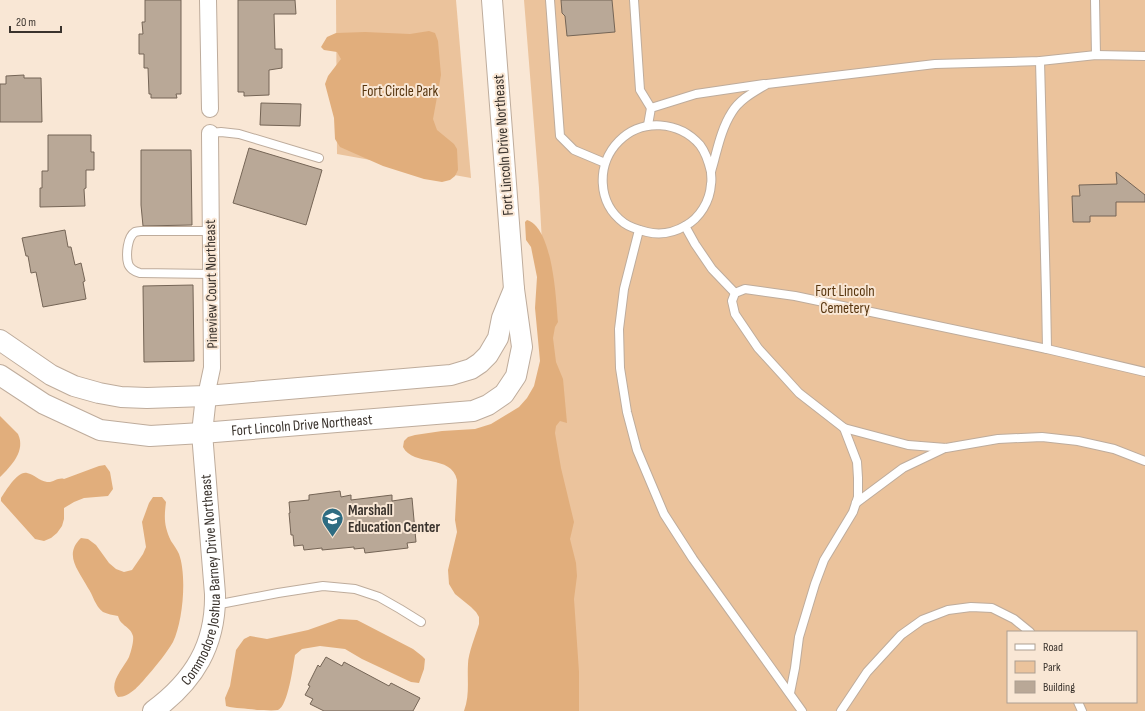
<svg xmlns="http://www.w3.org/2000/svg" width="1145" height="711" font-family="'Sofia Sans Condensed',sans-serif">
<rect width="100%" height="100%" fill="#f9e7d5"/>
<g fill="#ebc39c" fill-rule="evenodd">
<polygon points="336,0 456,0 471,178 337,154"/>
<path d="M524,0H1145V711H553L547,334L539,188ZM1008,632H1136V702H1008Z"/>
</g>
<g fill="#e1ae7c">
<polygon points="429,31 435,33 438,41 441,75 433,119 437,130 454,144 457,149 458,170 455,176 450,180 442,182 424,179 383,166 340,147 335,139 334,118 325,84 328,76 341,59 337,52 324,50 321,47 327,37 336,33 365,32 410,34"/>
<path d="M527,220C553,228 556,299 558,322L555,327L553,338L556,362L563,379L567,423L560,421L556,426L555,433L561,468L574,522L570,539L576,563L577,576L574,599L579,672V711H464C470,695 467,680 468,664C468,654 476,634 479,624V617L476,612L471,607L455,594L449,584L448,570L457,532L455,520L457,480C452,454 413,467 403,447L404,441L408,437L415,435L442,431L475,429L491,424L519,407L527,398L534,386L540,361L535,308L537,277L531,247L526,240L525,222Z"/>
<path d="M0,416L18,434C26,451 11,466 0,477Z"/>
<path d="M105,465L110,472L113,489L108,496L84,498L74,502L64,508V519L62,526L57,533L51,538L44,541L35,539L1,501V498C6,491 17,471 27,473C34,474 39,481 47,482C53,483 58,477 64,479L99,466Z"/>
<path d="M153,497H162L166,502C164,518 164,526 171,541C174,545 177,550 179,554C187,576 183,621 173,642C167,652 157,665 149,674C141,683 131,697 118,697C107,684 123,669 129,657C131,652 134,641 133,636C131,629 127,628 123,624C120,622 119,619 118,616C113,615 107,614 103,612C95,606 93,595 88,588C79,571 63,555 81,538L88,539L96,545L109,563L116,569L124,572L132,570L143,554L146,547L142,522L149,503Z"/>
<path d="M339,619L357,620L413,649L422,656L425,659L424,669L419,683L411,682L362,659L345,649L320,646L302,649L295,655C293,666 288,706 278,710C272,711 263,710 257,710C246,708 236,709 226,706L225,698L230,686L236,650L244,639L250,636L267,639L308,630Z"/>
</g>
<g fill="#b9a897" stroke="#756556">
<polygon points="145,0 181,0 181,94 176,94 177,98 151,98 151,94 149,94 148,68 144,68 144,54 139,54 139,34 143,34 142,22 145,22"/>
<polygon points="238,0 295,0 296,14 274,14 275,49 282,49 282,68 269,70 269,95 244,96 244,92 238,92"/>
<polygon points="561,0 612,0 615,32 567,36 565,16 562,13"/>
<polygon points="24,75 24,78 41,78 42,122 0,122 0,84 6,84 6,76"/>
<polygon points="261,103 301,104 300,126 260,125"/>
<polygon points="48,135 91,135 91,152 94,152 94,170 86,170 86,188 84,189 85,206 40,207 40,188 42,188 42,171 48,171"/>
<polygon points="249,148 322,170 306,225 233,203"/>
<polygon points="141,150 191,150 192,225 143,226 141,205"/>
<polygon points="1116,172 1145,195 1145,202 1116,202 1116,216 1090,216 1090,222 1073,222 1072,196 1080,196 1079,185 1117,184"/>
<polygon points="65,230 68,247 71,247 75,265 81,263 85,281 83,282 86,299 43,307 36,272 31,273 28,256 26,256 22,238"/>
<polygon points="193,285 194,361 144,362 143,286"/>
<polygon points="340,491 341,497 351,495 351,500 392,495 392,501 412,498 416,542 407,543 408,548 365,553 364,548 354,549 354,547 322,550 322,548 304,550 303,545 294,546 293,535 291,535 289,513 290,513 289,502 309,500 309,495"/>
<polygon points="326,657 342,666 344,662 389,686 391,683 420,698 413,711 324,711 310,704 313,699 305,695 310,686 308,685 318,665 320,667"/>
</g>
<g fill="none" stroke-linecap="round" stroke-linejoin="round">
<defs>
<g id="service">
<polyline points="550,0 560,136 574,150 605,163"/>
<polyline points="634,0 640,90 651,108"/>
<polyline points="1095,0 1096,55"/>
<polyline points="1040,61 1046,294 1047,349"/>
<polyline points="648,125 651,108 696,94 764,84"/>
<polyline points="210,133 221,132 239,134 319,158"/>
<path d="M711,172C709,163 706,153 700,145C679,121 642,118 619,141C596,164 597,203 624,223C631,228 639,230 647,232C660,235 673,233 685,226C700,218 710,201 711,184C712,180 711,176 711,172C712,167 714,162 715,157C719,142 723,126 732,112C740,99 754,92 767,84L935,64L1040,61L1096,55L1145,56"/>
<polyline points="685,226 695,244 712,269 735,293"/>
<polyline points="639,230 624,289 619,329 620,368 627,412 637,450 664,514 693,559 802,711"/>
<path d="M211,231H141C140,231 135,232 135,232C127,237 126,255 128,263C129,268 135,272 140,273L211,274"/>
<polyline points="1145,372 1047,349 795,296 745,289 735,293 732,301 735,314 758,348 799,393 844,428 908,445 946,448 998,439 1042,437 1078,441 1114,449 1145,461"/>
<polyline points="856,503 903,468 945,448"/>
<polyline points="215,605 278,593 323,586 355,589 379,597 400,609 421,622"/>
<polyline points="790,693 795,668 799,637 815,584 824,560 853,512 858,497 858,478 857,462 844,428"/>
<polyline points="1078,702 1082,711"/>
<polyline points="841,711 867,672 901,635 922,620 948,610 971,607 992,608 1014,619 1030,632"/>
</g>
<g id="minor">
<polyline points="208,0 210,109"/>
<polyline points="206,396 212,368 210,133"/>
</g>
<g id="tertiary">
<polyline points="0,340 51,375 74,386 99,393 121,397 147,398 206,396 451,375 471,369 480,363 488,355 498,338 502,318 514,289"/>
<path id="s1" d="M0,375L44,404L100,430L150,436L202,433L473,411L488,405L504,394L516,376L522,347L514,289L492,0"/>
<path id="s2" d="M153,711C194,681 216,645 215,594L202,433L206,396"/>
</g>
</defs>
<use href="#service" stroke="#beac9c" stroke-width="10"/>
<use href="#minor" stroke="#beac9c" stroke-width="18"/>
<use href="#tertiary" stroke="#beac9c" stroke-width="22"/>
<use href="#service" stroke="#fff" stroke-width="8"/>
<use href="#minor" stroke="#fff" stroke-width="16"/>
<use href="#tertiary" stroke="#fff" stroke-width="20"/>
</g>
<defs>
<symbol id="school-pin" viewBox="-11 -11 22 30"><path d="M0 17L-7.5 6A9.5 9.5 0 1 1 7.5 6Z" fill="#2e6c82" stroke="#f9e7d5"/><path d="M0-5L7-2L0 1L-7-2ZM-4 1L0 2.5L4 1V4Q0 6-4 4Z" fill="#fff"/></symbol>
</defs>
<g fill-rule="evenodd">
<use href="#school-pin" x="320" y="506" width="25" height="34"/>
</g>
<g text-anchor="middle" stroke-width="4" stroke-linejoin="round" paint-order="stroke">
<g font-size="15" fill="#57350e" stroke="#f9e7d5">
<text x="400" y="96">Fort Circle Park</text>
<text x="845" y="296">Fort Lincoln<tspan x="845" dy="17">Cemetery</tspan></text>
</g>
<g font-size="15" fill="#3a332d" stroke="#f9e7d5">
<text transform="translate(503 145) rotate(-94)" y="5">Fort Lincoln Drive Northeast</text>
<text transform="translate(211 284) rotate(-91)" y="5">Pineview Court Northeast</text>
<text dy="5" stroke="none"><textPath href="#s1" startOffset="317">Fort Lincoln Drive Northeast</textPath></text>
<text dy="5" stroke="none"><textPath href="#s2" startOffset="150">Commodore Joshua Barney Drive Northeast</textPath></text>
</g>
<g font-size="15" font-weight="bold" fill="#3a332d" stroke="#f9e7d5" text-anchor="start">
<text x="348" y="515">Marshall<tspan x="348" dy="17">Education Center</tspan></text>
</g>
</g>
<rect x="1007" y="631" width="130" height="72" fill="#f9e7d5" stroke="#ad9f92"/>
<rect x="1015" y="644" width="20" height="6" fill="#ffffff" stroke="#ad9f92"/>
<text x="1043" y="651" font-size="12" fill="#3a332d">Road</text>
<rect x="1015" y="661" width="20" height="12" fill="#ebc39c" stroke="#ad9f92"/>
<text x="1043" y="671" font-size="12" fill="#3a332d">Park</text>
<rect x="1015" y="681" width="20" height="12" fill="#b9a897" stroke="#ad9f92"/>
<text x="1043" y="691" font-size="12" fill="#3a332d">Building</text>
<path d="M10 26v6h51v-6" fill="none" stroke="#3a332d" stroke-width="2"/>
<text x="16" y="26" font-size="12" fill="#3a332d" stroke="#f9e7d5" stroke-width="3" paint-order="stroke">20 m</text>
</svg>
